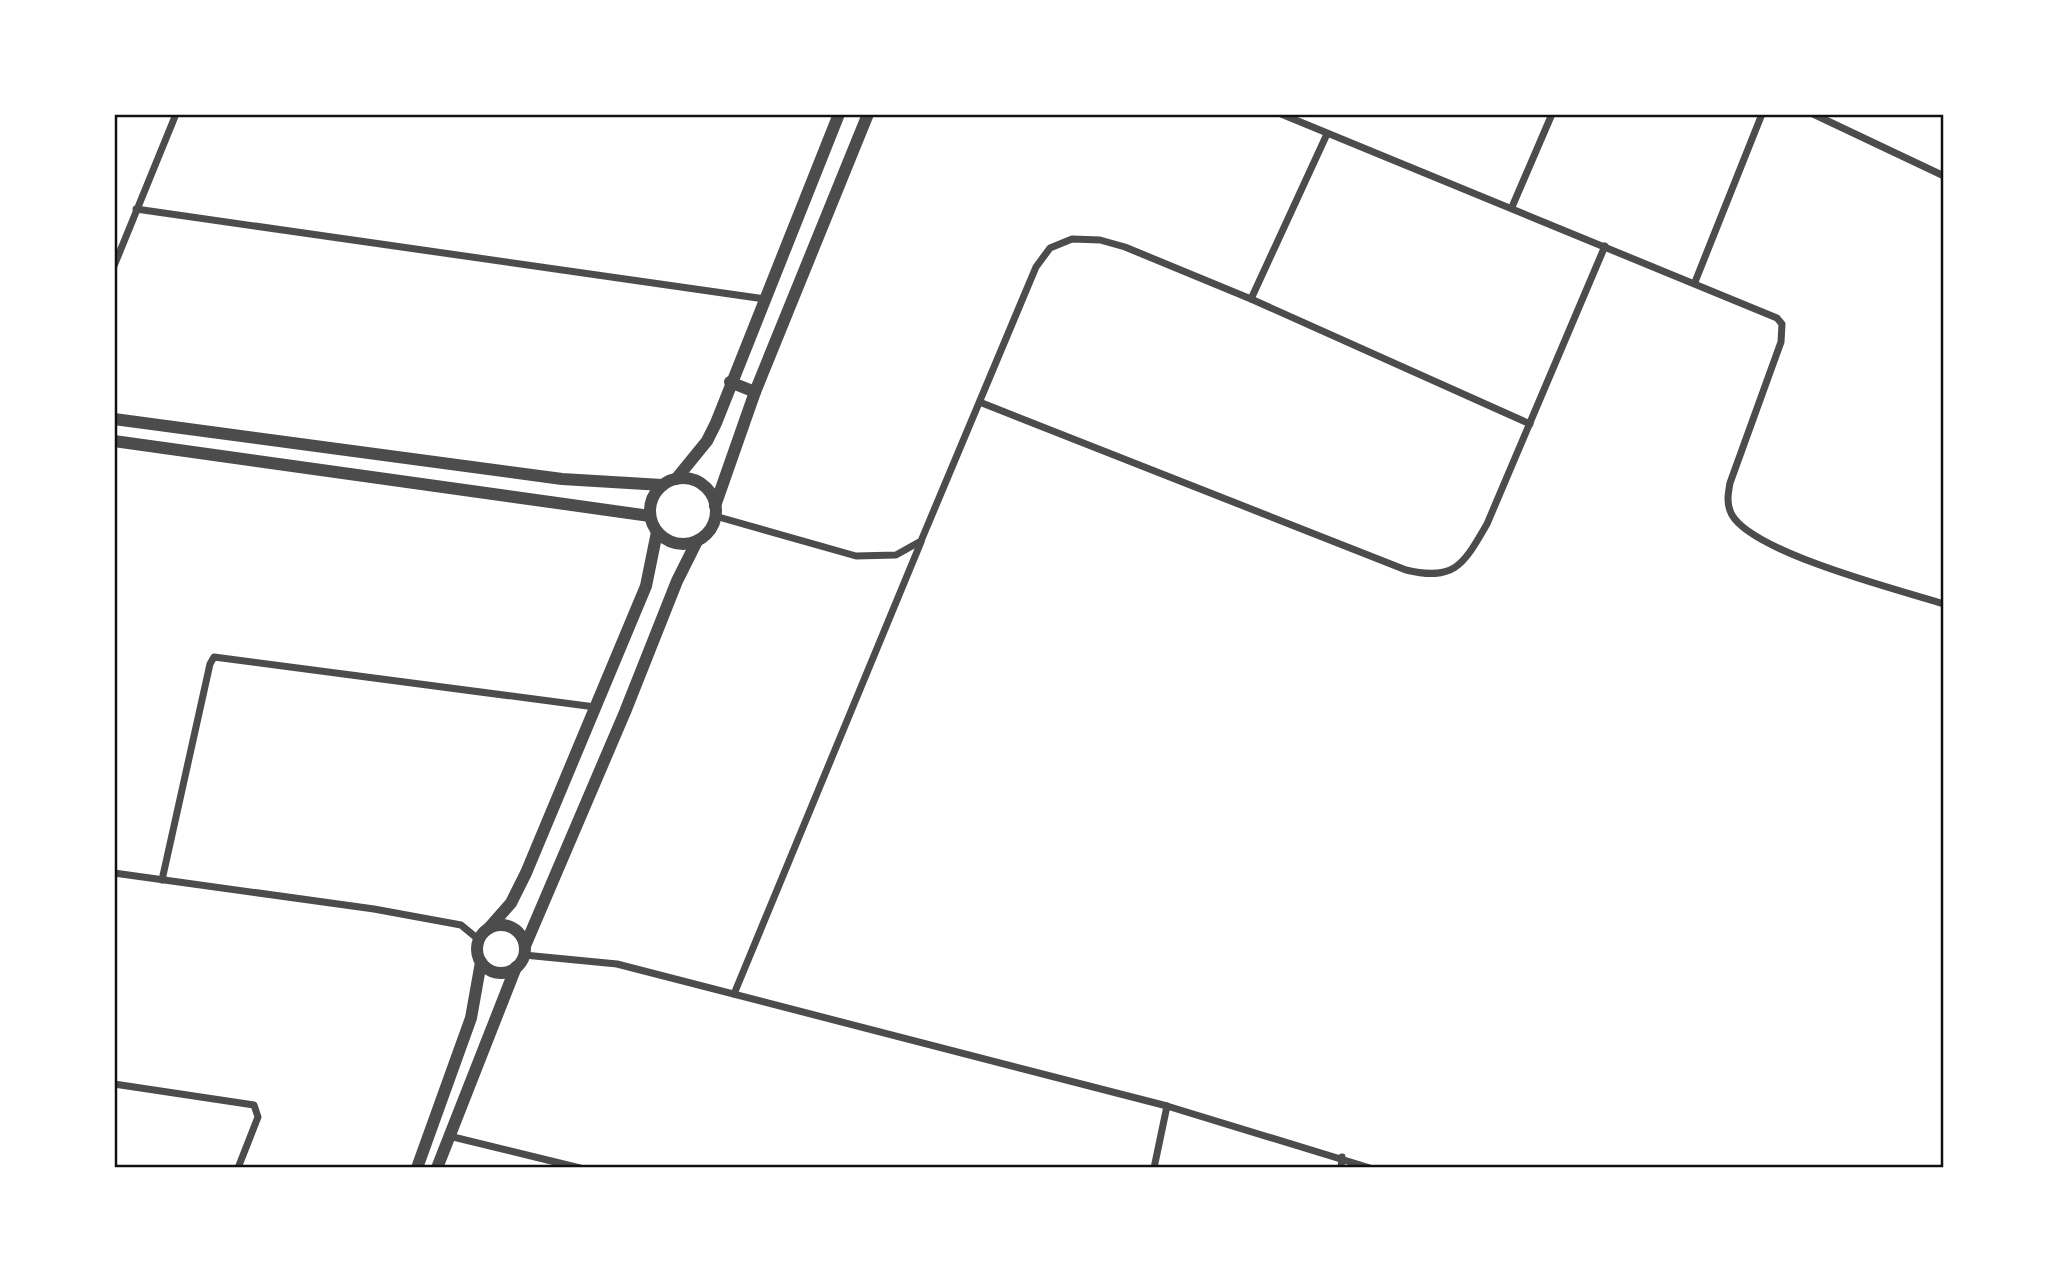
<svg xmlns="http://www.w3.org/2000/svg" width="2058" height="1282" font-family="'Fira Sans Condensed',sans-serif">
<rect width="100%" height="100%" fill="#fff"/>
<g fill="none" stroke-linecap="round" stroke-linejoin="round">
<g stroke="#4c4c4c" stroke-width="7">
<path d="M1281,114L1777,318L1782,324L1781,342L1730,483C1728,494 1726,504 1732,515C1754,553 1899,590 1944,604"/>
<polyline points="1813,114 1944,176"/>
<polyline points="1512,207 1552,114"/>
<polyline points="136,209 765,299"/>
<polyline points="114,266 176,114"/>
<polyline points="1695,282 1762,114"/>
<polyline points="1251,299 1327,134"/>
<path d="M982,403L1406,570C1456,582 1464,563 1487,524L1605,246"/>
<polyline points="715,516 856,556 896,555 921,541 1036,267 1050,248 1072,239 1100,240 1125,247 1251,299 1530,424"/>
<polyline points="114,873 374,909 461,925 478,939"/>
<polyline points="162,880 210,664 214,657 595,707"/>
<polyline points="524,955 617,964 1167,1106 1370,1168"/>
<polyline points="734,994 921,542"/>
<polyline points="114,1084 254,1105 258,1117 238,1168"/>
<polyline points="449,1136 580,1168"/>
<polyline points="1154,1168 1167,1106"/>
<polyline points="1341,1168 1342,1157"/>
</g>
<g stroke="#4c4c4c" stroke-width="12">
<polyline points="730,382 755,392"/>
<polyline points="114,419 562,479 662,485"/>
<polyline points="114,441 650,516"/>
<circle cx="683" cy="511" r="33"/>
<polyline points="676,479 707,441 716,423 839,114"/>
<polyline points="715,506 755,392 868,114"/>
<circle cx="501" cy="949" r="24"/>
<polyline points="489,928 511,903 526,873 646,586 657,532"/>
<polyline points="525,946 625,712 677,581 697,541"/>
<polyline points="417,1168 471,1018 481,962"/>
<polyline points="437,1168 516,967"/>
</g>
</g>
<rect width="2058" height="1282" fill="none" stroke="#ffffff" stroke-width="231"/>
<rect x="116" y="116" width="1826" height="1050" fill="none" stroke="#111" stroke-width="2.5"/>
</svg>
